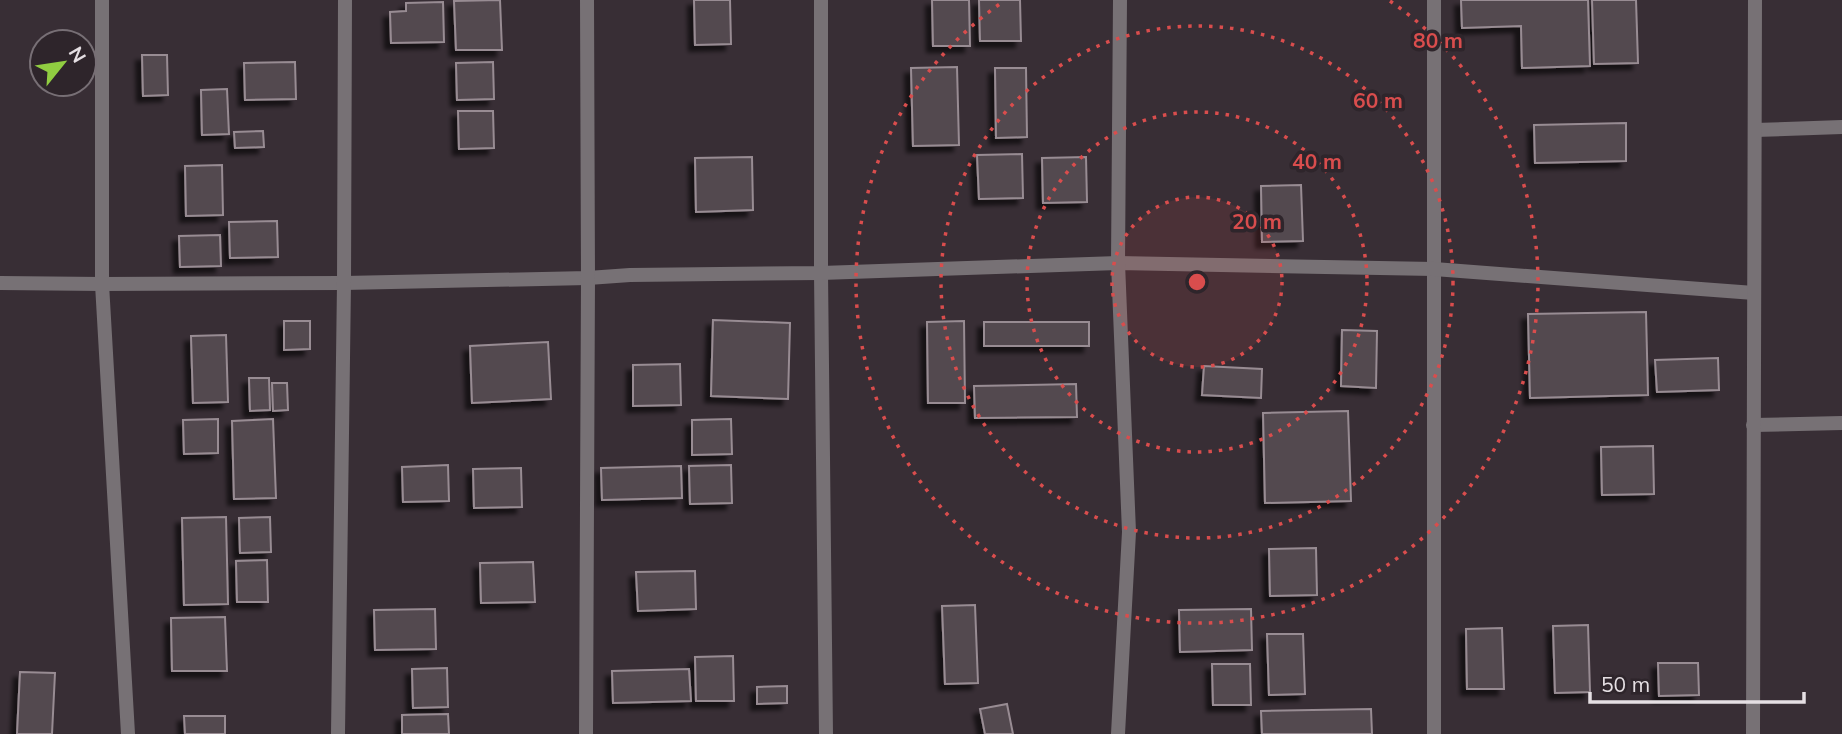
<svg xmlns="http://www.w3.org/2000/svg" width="1842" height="734" font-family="Mulish,sans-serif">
<defs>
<filter id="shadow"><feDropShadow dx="-6" dy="6" stdDeviation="2" flood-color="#0009"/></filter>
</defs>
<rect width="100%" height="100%" fill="#382e35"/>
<g fill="#53484f" stroke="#988c93" stroke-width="2" filter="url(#shadow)">
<polygon points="500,0 502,50 456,50 454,1"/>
<polygon points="694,0 730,0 731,44 695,45"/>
<polygon points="932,0 969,0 970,46 933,46"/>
<polygon points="979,0 1020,0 1021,41 980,41"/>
<polygon points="1461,0 1588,0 1590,66 1522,68 1521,26 1462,28"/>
<polygon points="1592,0 1636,0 1638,63 1594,64"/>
<polygon points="443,2 444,42 391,43 390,12 406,11 406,3"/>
<polygon points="142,55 167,55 168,95 143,96"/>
<polygon points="295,62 296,99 245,100 244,63"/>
<polygon points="493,62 494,99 457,100 456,63"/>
<polygon points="957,67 959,145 913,146 911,68"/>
<polygon points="995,68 1026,68 1027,137 996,138"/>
<polygon points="227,89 229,134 202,135 201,90"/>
<polygon points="458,111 493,111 494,148 459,149"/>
<polygon points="1626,123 1626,161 1535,163 1534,125"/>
<polygon points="263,131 264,147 235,148 234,132"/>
<polygon points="1022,154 1023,198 979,199 977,155"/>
<polygon points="752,157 753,210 696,212 695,158"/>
<polygon points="1086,157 1087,202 1043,203 1042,158"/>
<polygon points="222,165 223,215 186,216 185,166"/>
<polygon points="1301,185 1303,241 1262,242 1261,186"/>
<polygon points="277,221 278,257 230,258 229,222"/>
<polygon points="220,235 221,266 180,267 179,236"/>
<polygon points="1646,312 1648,395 1530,398 1528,314"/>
<polygon points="713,320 790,323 788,399 711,396"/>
<polygon points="284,321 310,321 310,349 284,350"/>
<polygon points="964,321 965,403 928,403 927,322"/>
<rect x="984" y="322" width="105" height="24"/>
<polygon points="1342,330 1377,331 1376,388 1341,386"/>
<polygon points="226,335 228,402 193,403 191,336"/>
<polygon points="548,342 551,399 472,403 470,346"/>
<polygon points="1718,358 1719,390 1657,392 1655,360"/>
<polygon points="680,364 681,405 633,406 633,365"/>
<polygon points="1204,366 1262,369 1261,398 1202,395"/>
<polygon points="249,378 269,378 270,410 250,411"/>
<polygon points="272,383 287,383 288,410 273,411"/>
<polygon points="1076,384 1077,417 975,418 974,386"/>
<polygon points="1348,411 1351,501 1265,503 1263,413"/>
<polygon points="218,419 218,453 184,454 183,420"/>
<polygon points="273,419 276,498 234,499 232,421"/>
<polygon points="731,419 732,454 692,455 692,420"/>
<polygon points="1653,446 1654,494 1602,495 1601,447"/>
<polygon points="448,465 449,501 403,502 402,467"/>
<polygon points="731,465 732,503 690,504 689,466"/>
<polygon points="681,466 682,498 602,500 601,468"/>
<polygon points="521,468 522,507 474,508 473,469"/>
<polygon points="226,517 228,604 184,605 182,518"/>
<polygon points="270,517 271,552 240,553 239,518"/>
<polygon points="1316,548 1317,595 1270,596 1269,549"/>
<polygon points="267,560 268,602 237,602 236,561"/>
<polygon points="533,562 535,602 481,603 480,563"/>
<polygon points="695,571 696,609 638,611 636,572"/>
<polygon points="975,605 978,683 945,684 942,606"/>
<polygon points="435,609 436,649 375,650 374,610"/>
<polygon points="1251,609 1252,650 1180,652 1179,610"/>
<polygon points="225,617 227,671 172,671 171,618"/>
<polygon points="1588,625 1590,692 1555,693 1553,626"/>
<polygon points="1502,628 1504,689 1467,689 1466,629"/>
<polygon points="1267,634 1303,634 1305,694 1269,695"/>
<polygon points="733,656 734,701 696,701 695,657"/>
<polygon points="1658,663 1698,663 1699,695 1659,696"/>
<polygon points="1212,664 1250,664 1251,705 1213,705"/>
<polygon points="447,668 448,707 413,708 412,669"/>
<polygon points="689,669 691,701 613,703 612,671"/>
<polygon points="20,672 55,673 52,734 17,734"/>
<polygon points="787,686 787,703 757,704 757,687"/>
<polygon points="1007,704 1013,734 985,734 980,709"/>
<polygon points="1371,709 1372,734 1262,734 1261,711"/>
<polygon points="448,714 449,734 402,734 402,715"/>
<polygon points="184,716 225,716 225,734 185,734"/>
</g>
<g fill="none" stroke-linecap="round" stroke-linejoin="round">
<g stroke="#777175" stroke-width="14">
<polyline points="102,0 102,284 128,734"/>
<polyline points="821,0 821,273 826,734"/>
<polyline points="1434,0 1434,734"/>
<polyline points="1755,130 1842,127"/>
<polyline points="0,283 102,284 344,283 588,278 630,275 821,273 1118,263 1434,269 1754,293"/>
<polyline points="1753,425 1842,423"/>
<polyline points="338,734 344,283 345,0"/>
<polyline points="586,734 588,278 587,0"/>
<polyline points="1118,734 1129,532 1118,263 1120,0"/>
<polyline points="1753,734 1755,0"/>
</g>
</g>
<circle cx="1197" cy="282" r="85" fill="#d94d4d" fill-opacity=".12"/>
<g fill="none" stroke="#d94d4d" stroke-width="3.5" stroke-dasharray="3.5 7">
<circle cx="1197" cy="282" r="85"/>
<circle cx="1197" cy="282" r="170"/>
<circle cx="1197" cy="282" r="256"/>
<path d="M1390 1A341 341 0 1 1 1004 1"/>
</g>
<circle cx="1197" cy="282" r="10" fill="#d94d4d" stroke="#2e252b" stroke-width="3.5"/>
<g font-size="21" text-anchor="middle" font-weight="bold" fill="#d94d4d" stroke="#2e252b" stroke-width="7" stroke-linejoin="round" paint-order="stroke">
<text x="1438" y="48">80 m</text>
<text x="1378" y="108">60 m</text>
<text x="1317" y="169">40 m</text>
<text x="1257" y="229">20 m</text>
</g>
<g transform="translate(63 63) rotate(60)"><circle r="33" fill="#2e252b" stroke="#776f75" stroke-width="2"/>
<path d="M0-5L12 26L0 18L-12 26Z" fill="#90cd41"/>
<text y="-10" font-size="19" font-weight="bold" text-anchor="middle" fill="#e5dfe3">N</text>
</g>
<path d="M1590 692v10h214v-10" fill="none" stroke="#e5dfe3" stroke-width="3.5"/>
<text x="1601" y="692" font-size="21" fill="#e5dfe3" stroke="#2e252b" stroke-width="5" paint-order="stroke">50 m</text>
</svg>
